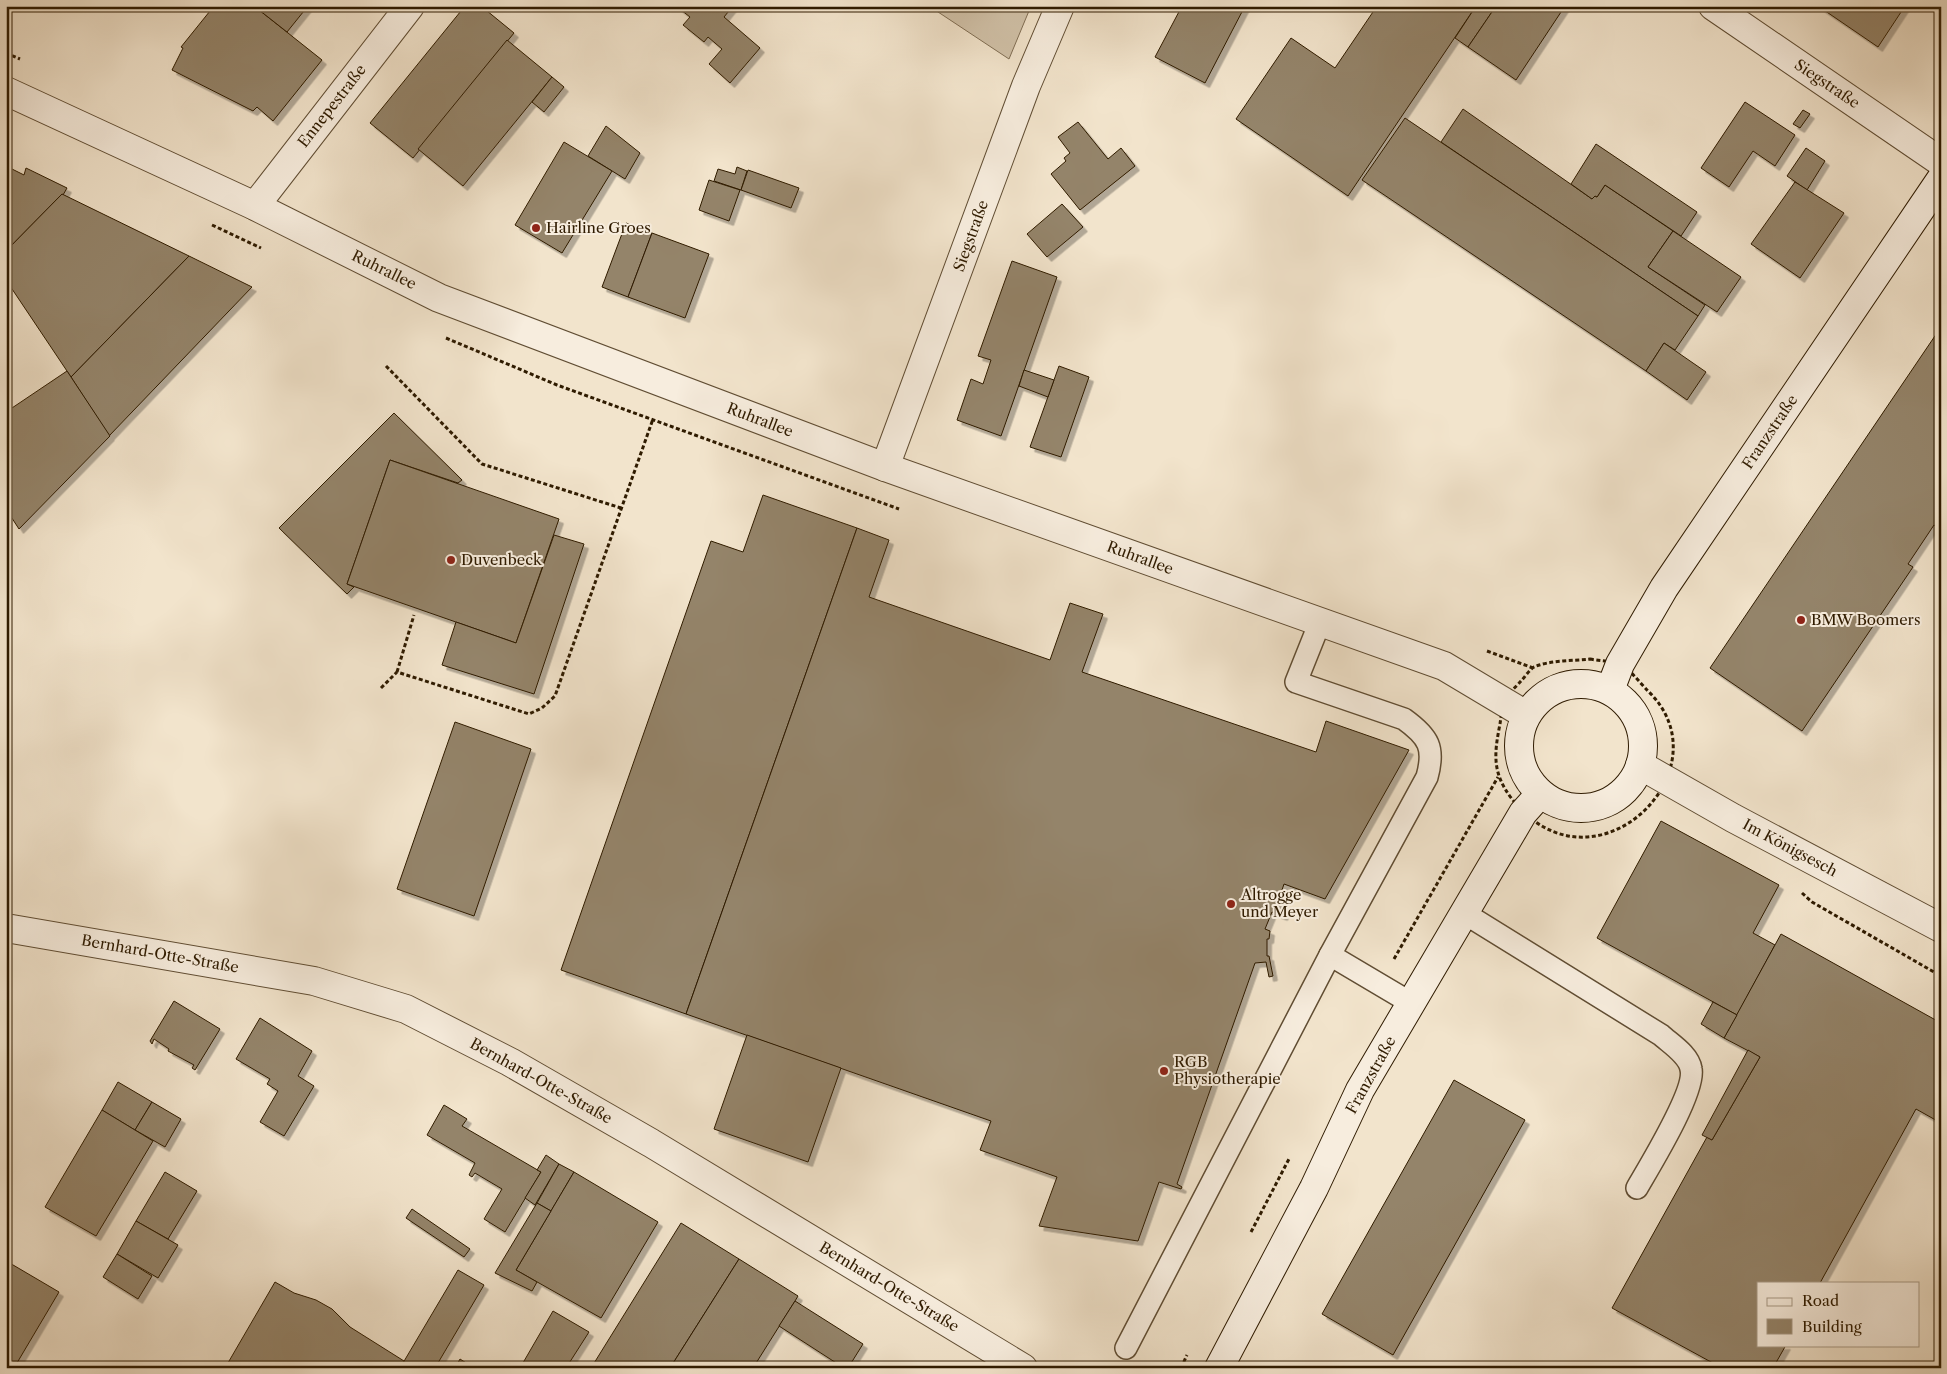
<svg xmlns="http://www.w3.org/2000/svg" width="1947" height="1374" font-family="'Libre Caslon Text',serif">
<defs>
<filter id="shadow"><feDropShadow dx="4.5" dy="4.5" stdDeviation="0" flood-color="#0004"/></filter>
</defs>
<rect width="100%" height="100%" fill="#f2e4cc"/>
<filter id="stains"><feTurbulence type="fractalNoise" baseFrequency=".004" numOctaves="4"/><feColorMatrix values="0 0 0 0 .2 0 0 0 0 .09 0 0 0 0 .02 0 0 0 .5 -.17"/></filter>
<radialGradient id="worn" r=".72"><stop offset=".6" stop-color="#630" stop-opacity="0"/><stop offset="1" stop-color="#630" stop-opacity=".3"/></radialGradient>
<polygon fill="#d1c2a9" stroke="#806e54" points="929,6 1031,6 1009,59"/>
<g fill="#94846a" stroke="#2f1b00" filter="url(#shadow)">
<polygon points="214,6 254,6 322,60 273,121 257,107 253,111 172,70 183,48 181,47"/>
<polygon points="254,6 308,6 287,32"/>
<polygon points="465,6 481,6 514,33 413,158 370,123"/>
<polygon points="676,6 733,6 724,17 760,48 730,83 709,64 722,49 708,37 704,42 683,25 690,17"/>
<polygon points="1182,6 1245,6 1205,83 1155,57"/>
<polygon points="1377,6 1476,6 1348,196 1236,119 1291,38 1335,68"/>
<polygon points="1476,6 1496,6 1468,47 1455,38"/>
<polygon points="1496,6 1565,6 1516,80 1468,47"/>
<polygon points="1818,6 1905,6 1878,47"/>
<polygon points="507,40 552,77 463,186 418,149"/>
<polygon points="552,77 564,87 544,112 532,102"/>
<polygon points="1745,102 1795,135 1775,166 1753,151 1729,187 1701,168"/>
<polygon points="1463,109 1592,199 1595,196 1597,197 1605,185 1673,231 1648,267 1705,305 1698,316 1441,142"/>
<polygon points="1803,110 1810,114 1800,128 1793,124"/>
<polygon points="1405,118 1698,316 1675,350 1664,343 1646,371 1362,180"/>
<polygon points="1078,122 1108,159 1121,148 1135,166 1080,210 1051,174 1066,161 1064,158 1070,153 1058,137"/>
<polygon points="606,126 640,153 625,179 588,156"/>
<polygon points="564,142 612,171 562,253 515,225"/>
<polygon points="1596,144 1697,212 1681,236 1605,185 1597,197 1595,196 1592,199 1571,184"/>
<polygon points="1806,148 1825,161 1807,190 1787,176"/>
<polygon points="6,166 24,175 26,168 67,188 63,195 62,194 6,251"/>
<polygon points="737,167 747,171 741,190 714,181 718,169 735,174"/>
<polygon points="748,170 799,188 791,208 741,190"/>
<polygon points="709,180 740,190 729,221 699,210"/>
<polygon points="1795,182 1844,213 1800,278 1751,244"/>
<polygon points="62,194 189,256 71,377 6,280 6,251"/>
<polygon points="1062,204 1083,227 1047,257 1027,234"/>
<polygon points="626,223 652,233 628,297 602,287"/>
<polygon points="1673,231 1741,277 1717,312 1648,267"/>
<polygon points="652,233 709,254 685,318 628,297"/>
<polygon points="189,256 252,287 109,436 71,377"/>
<polygon points="1012,261 1057,277 1001,436 957,420 971,379 983,384 991,360 978,356"/>
<polygon points="1941,327 1941,530 1934,525 1908,564 1913,567 1802,731 1710,668"/>
<polygon points="1664,343 1706,372 1687,400 1646,371"/>
<polygon points="1059,366 1089,377 1061,457 1030,447"/>
<polygon points="1024,370 1054,380 1048,397 1019,386"/>
<polygon points="67,371 110,436 19,529 6,509 6,412"/>
<polygon points="394,413 462,480 458,483 390,460 347,584 354,587 347,594 279,528"/>
<polygon points="390,460 559,519 516,643 347,584"/>
<polygon points="763,495 857,528 686,1014 561,970 711,541 743,552"/>
<polygon points="857,528 889,540 869,597 1050,660 1070,603 1103,614 1082,672 1316,752 1326,721 1409,750 1325,899 1284,884 1275,911 1284,914 1283,916 1272,912 1265,929 1270,931 1269,939 1267,939 1267,956 1269,956 1273,976 1269,977 1266,962 1255,963 1177,1184 1182,1187 1181,1189 1159,1182 1138,1241 1039,1226 1057,1177 980,1150 991,1121 686,1014"/>
<polygon points="554,535 584,544 534,694 442,665 456,622 516,643"/>
<polygon points="455,722 531,749 474,916 397,889"/>
<polygon points="1661,821 1779,885 1753,933 1775,945 1737,1015 1597,938"/>
<polygon points="1781,934 1941,1023 1941,1123 1916,1109 1820,1283 1758,1283 1758,1345 1786,1345 1773,1368 1722,1368 1612,1308 1707,1137 1712,1140 1760,1057 1724,1038"/>
<polygon points="174,1001 220,1029 195,1070 192,1068 194,1065 168,1051 169,1049 154,1039 152,1044 150,1041"/>
<polygon points="1713,1002 1737,1015 1724,1038 1701,1024"/>
<polygon points="260,1018 312,1051 298,1076 314,1086 284,1136 260,1122 278,1091 267,1084 270,1079 236,1059"/>
<polygon points="747,1035 841,1068 808,1162 714,1129"/>
<polygon points="1748,1050 1760,1057 1712,1140 1702,1135"/>
<polygon points="1454,1080 1525,1120 1393,1355 1322,1314"/>
<polygon points="118,1082 152,1102 135,1130 102,1110"/>
<polygon points="152,1102 181,1119 165,1147 135,1130"/>
<polygon points="444,1105 467,1119 462,1126 541,1172 505,1232 484,1219 502,1189 475,1173 472,1177 469,1175 475,1163 427,1135"/>
<polygon points="102,1110 153,1141 96,1236 45,1207"/>
<polygon points="546,1155 559,1164 535,1205 525,1198 541,1172 537,1170"/>
<polygon points="559,1164 574,1172 551,1211 537,1203"/>
<polygon points="165,1172 197,1191 168,1239 136,1221"/>
<polygon points="574,1172 658,1222 601,1318 516,1270"/>
<polygon points="537,1203 551,1211 516,1270 537,1282 532,1291 495,1273"/>
<polygon points="412,1209 470,1249 464,1257 406,1218"/>
<polygon points="136,1221 178,1245 158,1278 117,1254"/>
<polygon points="681,1223 739,1259 670,1368 591,1368"/>
<polygon points="117,1254 152,1276 138,1299 103,1277"/>
<polygon points="739,1259 798,1296 795,1301 753,1368 670,1368"/>
<polygon points="8,1262 59,1292 14,1368 6,1368"/>
<polygon points="458,1270 484,1285 435,1368 400,1368"/>
<polygon points="275,1282 294,1293 316,1300 332,1309 350,1327 404,1361 400,1368 225,1368"/>
<polygon points="795,1301 863,1344 848,1368 844,1368 779,1326"/>
<polygon points="553,1311 589,1332 566,1368 520,1368"/>
<polygon points="460,1359 474,1368 455,1368"/>
</g>
<g fill="none" stroke-linecap="round" stroke-linejoin="round">
<defs>
<g id="lane">
<path d="M1320,622L1296,682L1404,719C1429,737 1435,748 1427,777L1330,955L1411,1003"/>
<path d="M1464,913L1661,1035C1671,1044 1689,1055 1691,1069C1696,1091 1649,1167 1637,1188"/>
<polyline points="1126,1348 1330,955"/>
</g>
<g id="street">
<polyline points="1713,6 1941,162"/>
<polyline points="6,91 255,206 439,298 885,467 1444,666 1526,715"/>
<polyline points="255,206 410,6"/>
<polyline points="885,467 1026,86 1060,6"/>
<polyline points="1640,765 1733,818 1941,928"/>
<polyline points="6,928 314,981 406,1009 510,1062 651,1143 1023,1368"/>
</g>
<g id="secondary">
<circle cx="1581" cy="746" r="62"/>
<polyline points="1610,690 1620,664 1664,588 1941,179"/>
<polyline points="1219,1368 1314,1188 1360,1090 1523,813 1540,794"/>
</g>
</defs>
<use href="#lane" stroke="#604d33" stroke-width="24"/>
<use href="#street" stroke="#604d33" stroke-width="30"/>
<use href="#secondary" stroke="#2f1b00" stroke-width="30"/>
<g stroke="#2f1b00" stroke-width="3" stroke-dasharray="4 2.5" stroke-linecap="butt">
<polyline points="6,53 20,59"/>
<polyline points="212,225 261,248"/>
<polyline points="446,338 557,385 899,509"/>
<polyline points="386,366 482,464 621,508"/>
<polyline points="1487,651 1533,668"/>
<path d="M1590,659C1599,661 1613,661 1620,664C1628,667 1641,684 1648,691C1730,770 1593,903 1512,799C1492,773 1494,754 1500,724C1501,717 1502,708 1505,701C1507,694 1516,687 1521,681C1525,677 1529,670 1534,667C1550,660 1573,661 1590,659Z"/>
<polyline points="397,672 414,615"/>
<polyline points="381,688 397,672 529,714 542,708 555,696 653,419"/>
<polyline points="1802,893 1812,902 1941,976"/>
<polyline points="1394,959 1498,777"/>
<polyline points="1251,1232 1290,1157"/>
<polyline points="1181,1368 1187,1355"/>
</g>
<use href="#lane" stroke="#f7edde" stroke-width="21"/>
<use href="#street" stroke="#f7edde" stroke-width="28"/>
<use href="#secondary" stroke="#f7edde" stroke-width="28"/>
</g>
<g fill="#8f2418" stroke="#f7edde" stroke-width="2">
<circle cx="536" cy="228" r="5"/>
<circle cx="451" cy="560" r="5"/>
<circle cx="1801" cy="620" r="5"/>
<circle cx="1231" cy="904" r="5"/>
<circle cx="1164" cy="1071" r="5"/>
</g>
<g text-anchor="middle" stroke-width="4" stroke-linejoin="round" paint-order="stroke">
<g font-size="15" fill="#2f1b00" stroke="#f7edde">
<text transform="translate(1827 84) rotate(34)" y="5">Siegstraße</text>
<text transform="translate(332 106) rotate(-52)" y="5">Ennepestraße</text>
<text transform="translate(971 236) rotate(-70)" y="5">Siegstraße</text>
<text transform="translate(384 270) rotate(26)" y="5">Ruhrallee</text>
<text transform="translate(760 420) rotate(21)" y="5">Ruhrallee</text>
<text transform="translate(1770 432) rotate(-56)" y="5">Franzstraße</text>
<text transform="translate(1140 558) rotate(20)" y="5">Ruhrallee</text>
<text transform="translate(1790 848) rotate(28)" y="5">Im Königsesch</text>
<text transform="translate(160 954) rotate(10)" y="5">Bernhard-Otte-Straße</text>
<text transform="translate(1371 1075) rotate(-61)" y="5">Franzstraße</text>
<text transform="translate(541 1081) rotate(29)" y="5">Bernhard-Otte-Straße</text>
<text transform="translate(889 1287) rotate(31)" y="5">Bernhard-Otte-Straße</text>
</g>
<g font-size="15" fill="#2f1b00" stroke="#f7edde" text-anchor="start">
<text x="546" y="233">Hairline Groes</text>
<text x="461" y="565">Duvenbeck</text>
<text x="1811" y="625">BMW Boomers</text>
<text x="1241" y="900">Altrogge<tspan x="1241" dy="17">und Meyer</tspan></text>
<text x="1174" y="1067">RGB<tspan x="1174" dy="17">Physiotherapie</tspan></text>
</g>
</g>
<rect width="1947" height="1374" fill="none" stroke="#f2e4cc" stroke-width="25"/>
<rect x="8" y="8" width="1932" height="1359" fill="none" stroke="#2f1b00" stroke-width="2.5"/>
<rect x="12" y="12" width="1922" height="1349" fill="none" stroke="#2f1b00"/>
<rect x="1757" y="1282" width="162" height="65" fill="#f7edde" stroke="#a79985"/>
<rect x="1767" y="1298" width="25" height="8" fill="#f7edde" stroke="#a79985"/>
<text x="1802" y="1306" font-size="15" fill="#2f1b00">Road</text>
<rect x="1767" y="1319" width="25" height="15" fill="#94846a" stroke="#a79985"/>
<text x="1802" y="1332" font-size="15" fill="#2f1b00">Building</text>
<rect width="100%" height="100%" filter="url(#stains)"/>
<rect width="100%" height="100%" fill="url(#worn)"/>
</svg>
